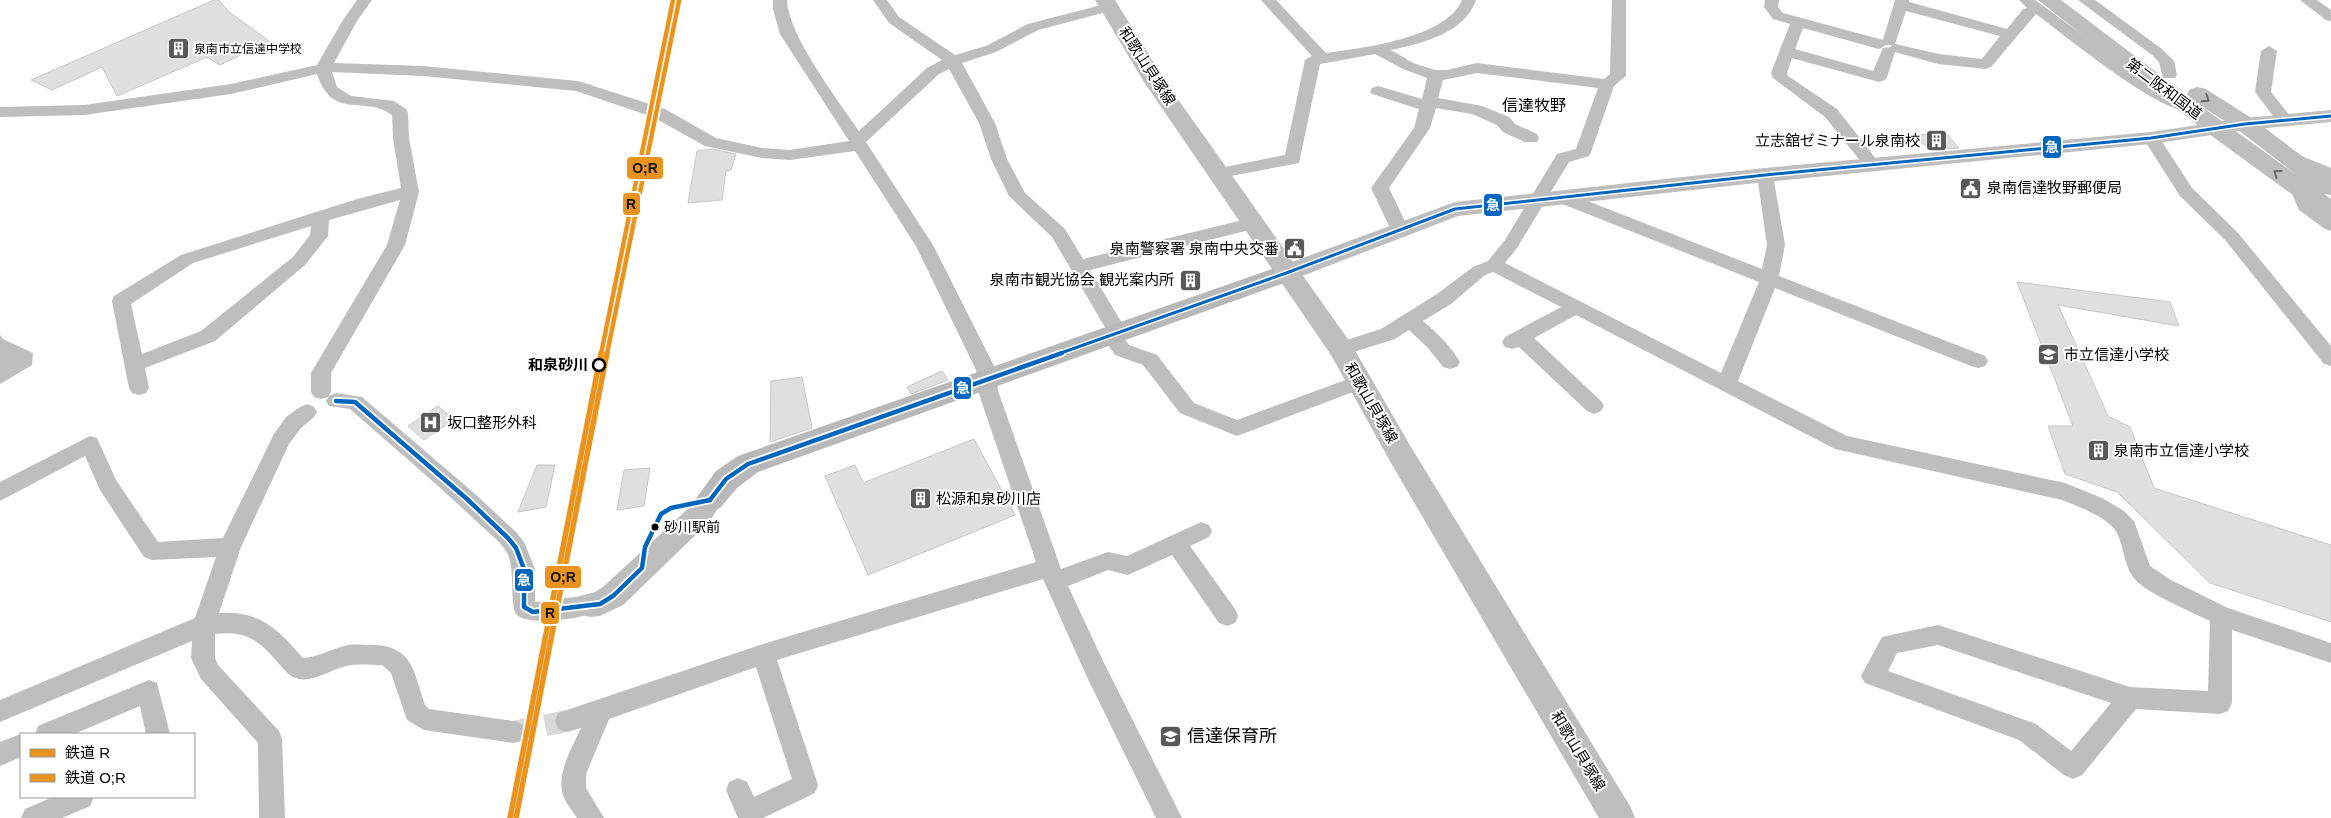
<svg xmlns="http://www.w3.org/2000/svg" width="2331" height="818" font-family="Arial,'Noto Sans JP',sans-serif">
<rect width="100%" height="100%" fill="#fff"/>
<polygon fill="#bfbfbf" points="0,335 3,339 33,353 32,365 0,384"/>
<g fill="#dfdfdf" stroke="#c7c7c7">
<polygon points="214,0 219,0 228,11 269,41 220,65 207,57 117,96 102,67 52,90 31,80"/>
<polygon points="1946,133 1959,148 1930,150 1913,135"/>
<polygon points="712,149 736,154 731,170 726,171 722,200 688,203 697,151"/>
<polygon points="2017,282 2170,302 2179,326 2058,305 2108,416 2130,427 2154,488 2331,545 2331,622 2210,583 2117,492 2065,474 2048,426 2073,426"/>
<polygon points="942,371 948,380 911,394 907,387"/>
<polygon points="802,377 812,428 770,442 771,381"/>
<polygon points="438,406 454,420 424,440 408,426"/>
<polygon points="974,439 1015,515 868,575 825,476 855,465 863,483"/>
<polygon points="537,465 555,465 546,507 518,512"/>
<polygon points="650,468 644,506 617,510 624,470"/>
</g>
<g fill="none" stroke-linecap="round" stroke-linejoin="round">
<polyline stroke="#d9d9d9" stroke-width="22" stroke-dasharray="22 11" stroke-linecap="butt" points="513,732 567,721"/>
<g fill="#bebebe" fill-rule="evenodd">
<path d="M357,0H372L357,21L334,63L423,66L578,81L665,109L716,138L762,148L790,150L849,141L780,34L773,9V0H787C788,35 838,100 859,131L927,68L942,60L889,23L873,0H887L899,17L955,55L986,46L1028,24L1109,3L1114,4L1116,7L1114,10L1038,30L996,52L962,63L995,123L1007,159L1025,193L1065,229L1083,259L1255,217L1261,219L1264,223L1261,227L1090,270L1128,333L1124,338L1129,345L1157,355L1194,403L1237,420L1359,375L1366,377L1369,382L1366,387L1237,436L1180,413L1143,365L1115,355L1101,335L1106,329L1052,237L1009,196L991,159L979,123L949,69L939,74L866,142L933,245L996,370L998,391L1061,569L1108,552L1127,556L1201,522L1209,525L1212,531L1209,537L1190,546L1235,609L1238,616L1235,623L1227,626L1219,623L1172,555L1128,575L1108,570L1068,586L1104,663L1182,818H1156L1087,677L1043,579L777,660L818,785L815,793L763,818H738L726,790L729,782L738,778L747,782L754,797L792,779L756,667L609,719L586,774V788L604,818H577C572,810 563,800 562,791C558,770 573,746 581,728L567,732L558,729L555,721L558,713L763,644L1036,562L978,391L976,370L916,246L855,151L790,160L762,158L705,146L653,117L576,91L423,76L332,72L337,87L351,96L394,101L406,109L408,113L409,138L419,192L405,245L331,373V392L328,397L321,399L314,397L311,392V373L387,245L400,200L329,220L328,236L305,265L215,341L145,368L149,388L146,393L139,395L132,393L129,388L112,301L114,296L181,255L357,199L401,188L393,138L392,115C364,94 333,122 317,74L231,94L84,115L0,117V107L84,105L231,84L317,65L343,20ZM311,226L310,235L293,257L201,331L142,354L131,304L193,263Z"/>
<path d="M1261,0H1276L1326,53C1362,48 1447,38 1462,0H1476C1464,34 1422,43 1391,50L1413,63L1435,70H1447L1477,63L1604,79L1610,74L1612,0H1626V76L1614,86L1591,152L1589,156L1569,162L1517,248L1505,263L1721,373L1759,282L1555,201L1552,197L1555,193L1561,191L1567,193L1762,269L1767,245L1757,175L1759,171H1771L1773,175L1785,245L1779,276L1985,356L1988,361L1985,366L1978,368L1971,366L1775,288L1738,381L1847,436L2065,483L2102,498L2124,511L2134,521L2150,566L2171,580L2228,608L2331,643V663L2232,630V703L2228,711L2220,714L2136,709L2082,775L2073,779L2064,775L2019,740L1865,683L1861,676L1882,637L1938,625L2130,687L2208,691L2210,621C2192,612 2143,592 2133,577C2124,565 2124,547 2117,533C2110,518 2077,506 2062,500L1835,449L1576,315L1534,338L1601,401L1604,406L1601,411L1594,414L1587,411L1519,347L1512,349L1505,347L1502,342L1505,337L1561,307L1493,272L1485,275L1451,304L1423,321C1437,333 1451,346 1460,362L1457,367L1450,369L1443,367L1428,348L1409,330L1395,339L1341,356L1334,354L1331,349L1334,344L1381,329L1437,294L1473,267L1488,261L1505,240L1557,154L1576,149L1598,88L1477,73L1443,80L1438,98L1482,106L1509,117L1515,124L1537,134L1539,138L1537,142H1525L1503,132L1497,125L1472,114L1436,108L1430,128L1389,188L1409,230L1406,234L1400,236L1394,234L1391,230L1371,188L1414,128L1419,109L1372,94L1370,91L1372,88L1378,86L1422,99L1427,78L1403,69L1375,54L1320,64L1299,163L1220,178L1214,177L1212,173L1214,169L1220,168L1285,155L1305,60L1312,56ZM1938,645L2111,703L2071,751L2036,724L1888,671L1897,653Z"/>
<path d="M1765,0H1779L1778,7L1783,13L1883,40L1895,0H1909V2L2007,29L2023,9L2027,8L2019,0H2035L2156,88L2192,105L2194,108L2192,111C2165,118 2062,33 2036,14L1991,67L1986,69L1938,64L1895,52L1887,77L1885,80L1879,82L1792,58L1787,73L1788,76L1837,109L1880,164L1878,168H1866L1825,117L1773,78L1771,73L1790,24L1773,19L1764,7ZM1906,11L2000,36L1982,59L1939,54L1895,44ZM1803,28L1879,49L1886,45H1892L1891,47L1883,48L1873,71L1795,49Z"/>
<polygon points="2078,0 2095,0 2162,49 2174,61 2177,75 2175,78 2163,78 2159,62 2152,55"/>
<polygon points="2300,0 2317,0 2331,10 2331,21 2326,20"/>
<polygon points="2269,46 2277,51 2271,92 2294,121 2292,125 2280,125 2255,92 2261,51"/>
<polygon points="2151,133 2157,134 2192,188 2238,233 2331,346 2331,366 2324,364 2226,241 2180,196 2143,138 2145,134"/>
<polygon points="2294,153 2331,168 2331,180 2288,162 2286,158 2288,154"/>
<polygon points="2299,183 2305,185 2313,203 2331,216 2331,231 2325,229 2299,210 2290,189 2293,185"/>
<path d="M336,393L362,397L474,493L516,532L524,542L535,569V602L590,595L598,598L601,605L598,612C581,618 531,627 517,615C509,607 516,569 507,553C500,540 485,530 475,520C435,482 392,446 350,409L329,406L326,401L329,396Z"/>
<path d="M307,404L314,407L317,412L314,417L300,429L289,444L241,547L219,613C260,610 278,630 303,658C319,657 333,648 348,645C356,644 364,645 372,645C413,645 414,673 425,705L429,709L513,721L522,724L525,732L522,740L513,743L424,730L407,720L391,673L382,665C372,665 361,664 351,665C334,667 316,682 299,679C290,677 286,672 281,666C260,642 249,630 215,634V658L218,665L279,731L282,739L285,818H259L258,743L201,679L191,658L192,641L0,722V700L195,618L216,557L152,560L144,557L100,490L85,456L0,501V482L90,436L97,438L116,480L158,542L223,538L274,434L286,417L300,407Z"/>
<polygon points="149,680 157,683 170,734 146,734 140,706 74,734 35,734 38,726"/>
<polygon points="21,734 21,757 0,766 0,742"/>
<polygon points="53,797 94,797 90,806 62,818 21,818 25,809"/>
</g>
<g fill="#bebebe" fill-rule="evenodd">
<polygon points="2331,110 2331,122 2245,130 2151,144 1765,182 1458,216 1297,278 1289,280 1281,278 1278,272 1281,266 1455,202 1765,168 2151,132 2245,118"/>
<polygon points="710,489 719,492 723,500 710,521 623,605 600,616 590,617 580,614 576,605 580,596 595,592 603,587 692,505 701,492"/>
</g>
<polygon fill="#b8b8b8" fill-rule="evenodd" points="1289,263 1298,266 1302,272 1298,278 758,472 737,488 720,508 710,512 700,508 695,500 716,471 738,456"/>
<polygon fill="#bebebe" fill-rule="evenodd" points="1095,0 1115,0 1165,81 1350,342 1411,447 1630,806 1635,818 1599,818 1391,463 1331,355 1144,82"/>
<path fill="#bebebe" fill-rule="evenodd" d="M2038,0H2061L2189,97L2187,94L2190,89L2198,87L2206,89L2253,119L2331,178V195L2324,194L2331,199V219L2323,217L2209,134ZM2198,104L2237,129L2298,176Z"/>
<defs>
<polyline id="bus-1-far1" points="1058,354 1289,272 1455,209 1765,175 2151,138 2245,124 2331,116"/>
<g id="bus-1">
<polyline points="336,401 355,402 467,499 508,538 516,548 524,569 524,607 533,612 600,604 613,596 642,568 645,547 661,514 671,508 710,500"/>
<polyline points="710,500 726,479 748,464 1062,353"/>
</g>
</defs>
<use href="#bus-1-far1" stroke="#fff" stroke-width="6"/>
<use href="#bus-1" stroke="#fff" stroke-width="8"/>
<use href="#bus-1-far1" stroke="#0065bd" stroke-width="3"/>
<use href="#bus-1" stroke="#0065bd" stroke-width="4.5"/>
<defs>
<polyline id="rail-1-far1" points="601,354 673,0"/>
<polyline id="rail-1" points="510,818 601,353"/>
<polyline id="rail-2-far1" points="607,354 679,1"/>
<polyline id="rail-2" points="516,818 607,353"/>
</defs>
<use href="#rail-1-far1" stroke="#fff" stroke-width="8"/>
<use href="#rail-1" stroke="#fff" stroke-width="9"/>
<use href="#rail-2-far1" stroke="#fff" stroke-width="8"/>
<use href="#rail-2" stroke="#fff" stroke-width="9"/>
<use href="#rail-1-far1" stroke="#eb941d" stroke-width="4.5"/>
<use href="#rail-1" stroke="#eb941d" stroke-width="5.5"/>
<use href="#rail-2-far1" stroke="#eb941d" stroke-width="4.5"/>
<use href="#rail-2" stroke="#eb941d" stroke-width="5.5"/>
</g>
<defs><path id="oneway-chevron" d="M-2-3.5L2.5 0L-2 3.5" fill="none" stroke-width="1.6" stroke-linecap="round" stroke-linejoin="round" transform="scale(1.25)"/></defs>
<g stroke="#686868">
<use href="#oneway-chevron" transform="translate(2206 99) rotate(33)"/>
<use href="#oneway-chevron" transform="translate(2277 173) rotate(-144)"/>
</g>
<defs>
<symbol id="building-square" viewBox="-11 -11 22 22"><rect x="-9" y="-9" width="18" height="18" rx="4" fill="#595959" stroke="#fff"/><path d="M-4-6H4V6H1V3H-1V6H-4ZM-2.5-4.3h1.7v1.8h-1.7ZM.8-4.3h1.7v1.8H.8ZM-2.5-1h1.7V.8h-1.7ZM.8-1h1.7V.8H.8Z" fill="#fff"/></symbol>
<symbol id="civic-square" viewBox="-11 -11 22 22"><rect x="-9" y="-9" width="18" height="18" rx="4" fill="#595959" stroke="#fff"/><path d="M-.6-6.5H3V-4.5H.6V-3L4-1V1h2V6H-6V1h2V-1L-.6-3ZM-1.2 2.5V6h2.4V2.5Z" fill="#fff"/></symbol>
<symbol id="school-square" viewBox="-11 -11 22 22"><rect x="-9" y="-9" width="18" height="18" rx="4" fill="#595959" stroke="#fff"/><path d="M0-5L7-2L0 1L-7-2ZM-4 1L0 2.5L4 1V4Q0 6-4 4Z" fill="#fff"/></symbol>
<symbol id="hospital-square" viewBox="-11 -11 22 22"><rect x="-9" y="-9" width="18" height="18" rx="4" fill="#595959" stroke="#fff"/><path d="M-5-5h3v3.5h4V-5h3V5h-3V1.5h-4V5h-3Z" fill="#fff"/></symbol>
</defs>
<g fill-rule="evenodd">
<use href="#building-square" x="166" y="36" width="25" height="25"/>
<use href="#building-square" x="1924" y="128" width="25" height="25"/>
<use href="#civic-square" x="1958" y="176" width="25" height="25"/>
<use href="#civic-square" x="1282" y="236" width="25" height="25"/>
<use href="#building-square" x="1178" y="268" width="25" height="25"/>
<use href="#school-square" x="2036" y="342" width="25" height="25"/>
<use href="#hospital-square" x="418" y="410" width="25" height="25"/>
<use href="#building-square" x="2086" y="438" width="25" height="25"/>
<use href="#building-square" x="908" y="486" width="25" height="25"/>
<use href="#school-square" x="1158" y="724" width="25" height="25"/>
</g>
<circle fill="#fff" stroke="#000" stroke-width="2.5" cx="599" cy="365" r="6"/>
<circle fill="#000" stroke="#fff" stroke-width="2" cx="655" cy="527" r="4.5"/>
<g text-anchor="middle" stroke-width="4" stroke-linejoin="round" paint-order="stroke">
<g font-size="12" fill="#000" stroke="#fff" text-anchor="start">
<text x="194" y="53">泉南市立信達中学校</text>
</g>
<g font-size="14" fill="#000" stroke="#fff" text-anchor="start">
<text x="664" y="532">砂川駅前</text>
</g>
<g font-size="15" fill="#000" stroke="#fff">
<text transform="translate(1147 66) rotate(57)" y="5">和歌山貝塚線</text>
<text transform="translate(2164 89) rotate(37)" y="5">第二阪和国道</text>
<text transform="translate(1371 403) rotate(60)" y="5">和歌山貝塚線</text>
<text transform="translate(1578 751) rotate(59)" y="5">和歌山貝塚線</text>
</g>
<g font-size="15" fill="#000" stroke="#fff" text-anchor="start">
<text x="1920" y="146" text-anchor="end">立志舘ゼミナール泉南校</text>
<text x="1987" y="193">泉南信達牧野郵便局</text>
<text x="1279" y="254" text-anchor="end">泉南警察署 泉南中央交番</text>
<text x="1174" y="285" text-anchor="end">泉南市観光協会 観光案内所</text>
<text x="2064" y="360">市立信達小学校</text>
<text x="447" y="428">坂口整形外科</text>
<text x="2114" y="456">泉南市立信達小学校</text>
<text x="936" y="504">松源和泉砂川店</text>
</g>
<g font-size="15" font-weight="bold" fill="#000" stroke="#fff" text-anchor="end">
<text x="588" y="370">和泉砂川</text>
</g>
<g font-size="16" fill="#000" stroke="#fff">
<text x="1534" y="111">信達牧野</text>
</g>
<g font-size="18" fill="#000" stroke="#fff" text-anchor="start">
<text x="1187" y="742">信達保育所</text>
</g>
</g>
<g stroke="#fff" stroke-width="2">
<rect x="2042" y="135" width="20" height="24" rx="5" fill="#0065bd"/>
<rect x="626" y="156" width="38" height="24" rx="5" fill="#eb941d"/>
<rect x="622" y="192" width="19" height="24" rx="5" fill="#eb941d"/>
<rect x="1483" y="193" width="20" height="24" rx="5" fill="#0065bd"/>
<rect x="953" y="376" width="19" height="24" rx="5" fill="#0065bd"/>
<rect x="544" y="565" width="38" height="24" rx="5" fill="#eb941d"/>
<rect x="514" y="568" width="20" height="24" rx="5" fill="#0065bd"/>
<rect x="540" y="601" width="20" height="24" rx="5" fill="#eb941d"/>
</g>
<g font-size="14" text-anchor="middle" font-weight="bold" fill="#fff">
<text x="2052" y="152">急</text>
<text x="1493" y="210">急</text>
<text x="963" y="393">急</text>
<text x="524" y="585">急</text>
</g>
<g font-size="14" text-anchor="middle" font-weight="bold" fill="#111">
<text x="645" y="173">O;R</text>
<text x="631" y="209">R</text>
<text x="563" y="582">O;R</text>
<text x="550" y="618">R</text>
</g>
<rect x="20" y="733" width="175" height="65" fill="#ffffff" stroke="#999999"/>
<rect x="30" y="749" width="25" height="8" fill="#eb941d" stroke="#999999"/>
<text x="65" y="758" font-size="15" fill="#000000">鉄道 R</text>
<rect x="30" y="774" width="25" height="8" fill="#eb941d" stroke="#999999"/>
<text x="65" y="783" font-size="15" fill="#000000">鉄道 O;R</text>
</svg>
